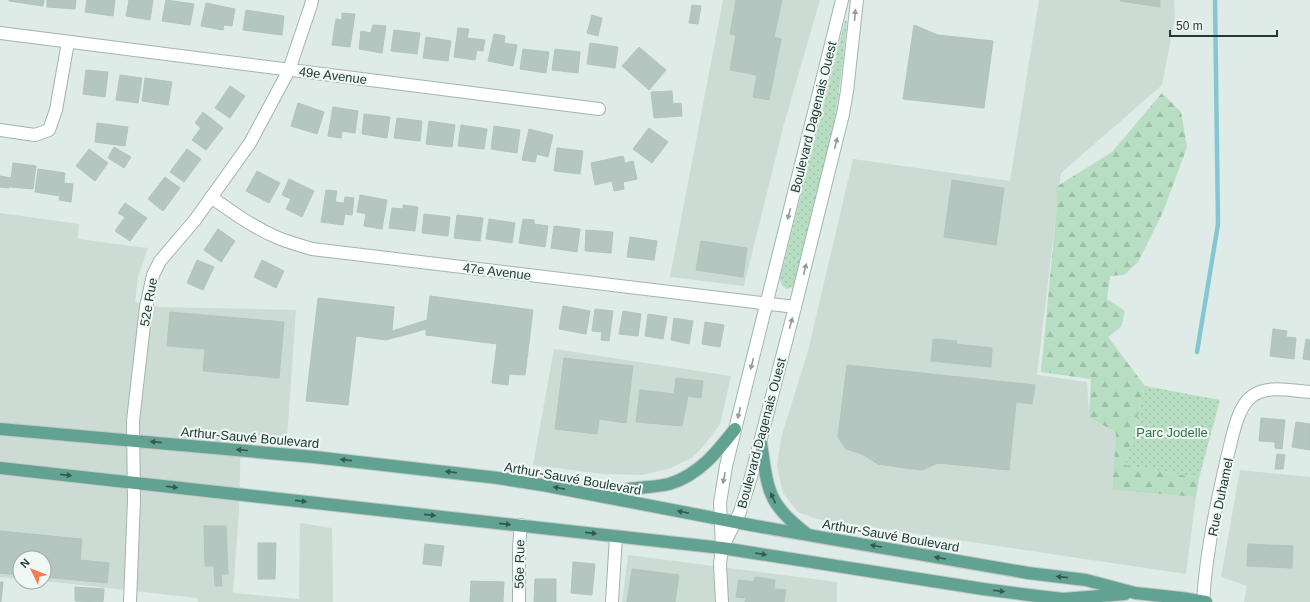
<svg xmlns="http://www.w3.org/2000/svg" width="1310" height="602" font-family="Helvetica,sans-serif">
<defs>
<pattern id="green-dots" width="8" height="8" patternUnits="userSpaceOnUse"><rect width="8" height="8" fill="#b7ddc2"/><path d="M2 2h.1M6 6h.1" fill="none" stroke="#9dbfa7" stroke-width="1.8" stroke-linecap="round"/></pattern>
<pattern id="forest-firs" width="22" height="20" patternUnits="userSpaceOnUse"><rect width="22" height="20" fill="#b7ddc2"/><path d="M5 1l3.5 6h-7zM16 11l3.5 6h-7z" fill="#9dbfa7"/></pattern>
</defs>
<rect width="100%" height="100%" fill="#dfebe6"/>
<g fill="#cddbd5">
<polygon points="723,0 820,0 784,124 744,286 670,277"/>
<polygon points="1039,0 1174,0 1175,17 1162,85 1061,173 1037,375 1087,382 1089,415 1116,433 1112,490 1196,497 1186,574 817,519 798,512 783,493 777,466 781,438 808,351 853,159 1010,181"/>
<polygon points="0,213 79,224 78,239 148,248 138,277 135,302 159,307 296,310 287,438 241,435 239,511 233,593 299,599 300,523 332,528 333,602 198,602 197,598 44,581 44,558 20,558 20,579 0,577"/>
<polygon points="554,349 731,376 720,424 706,443 693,457 671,468 643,475 603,474 533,465"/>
<polygon points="1240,470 1310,477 1310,602 1244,602 1247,586 1221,577"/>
<polygon points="628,555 837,582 837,602 622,602"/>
</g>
<g fill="url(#green-dots)">
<path d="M845,21H847C843,60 839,99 831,138L796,282L793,287L787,289C782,286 781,284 780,279Z"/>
<polygon points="1145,386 1220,400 1199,478 1125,465"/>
</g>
<polygon fill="url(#forest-firs)" points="1162,93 1181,112 1187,147 1163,212 1138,262 1124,275 1110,276 1107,299 1125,311 1121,327 1108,337 1145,386 1125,465 1199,478 1196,497 1112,490 1116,433 1089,416 1091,379 1041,372 1057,205 1056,187 1112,152"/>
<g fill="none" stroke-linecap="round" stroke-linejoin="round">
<polyline stroke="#85c6d3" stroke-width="4.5" points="1197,352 1218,224 1215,0"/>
</g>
<g fill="#b4c6bf" stroke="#b1c5bd">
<polygon points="9,0 44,0 43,6 9,1"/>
<polygon points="47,0 76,0 75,9 47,7"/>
<polygon points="87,0 115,0 113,16 85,12"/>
<polygon points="129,0 153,0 150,20 126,16"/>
<polygon points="166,0 194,4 190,25 162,21"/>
<polygon points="736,0 782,0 774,37 781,39 769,100 753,97 757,75 730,70 736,35 730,34"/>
<polygon points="1120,0 1160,0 1160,7 1120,1"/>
<polygon points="206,3 235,9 232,26 224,25 223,30 201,26"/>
<polygon points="692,5 701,6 698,24 689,23"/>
<polygon points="246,10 284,16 282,35 243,30"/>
<polygon points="342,13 355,14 350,47 332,45 336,19 342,20"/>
<polygon points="592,15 602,18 598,36 587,33"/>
<polygon points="373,25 386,26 382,53 359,49 361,31 371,33"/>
<polygon points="914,25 938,35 993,41 984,108 903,99"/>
<polygon points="458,28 469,29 467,38 485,40 483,51 477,50 475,60 454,57"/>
<polygon points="394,30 420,33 417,54 391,51"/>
<polygon points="494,34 505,36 504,43 517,45 513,66 488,61"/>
<polygon points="426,37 451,41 448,61 423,58"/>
<polygon points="590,43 618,47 615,68 587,64"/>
<polygon points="639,47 666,70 649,90 622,66"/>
<polygon points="523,49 549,52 546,73 520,69"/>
<polygon points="555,49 580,52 578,73 552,70"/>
<polygon points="86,70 108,72 105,97 83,94"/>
<polygon points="120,75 142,78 138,103 116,100"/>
<polygon points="145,78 172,82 168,105 142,101"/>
<polygon points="230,86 245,96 230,118 215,108"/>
<polygon points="672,91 673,104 681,103 682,116 654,118 651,92"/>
<polygon points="298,103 324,112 317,134 291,126"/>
<polygon points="333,107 358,111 355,133 342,131 341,138 328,136"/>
<polygon points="203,112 223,128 206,150 192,140 201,128 195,123"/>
<polygon points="364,114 390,117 387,138 362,134"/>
<polygon points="397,118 422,121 420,141 394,138"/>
<polygon points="429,121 455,125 452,147 426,144"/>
<polygon points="97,123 128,127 125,146 95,142"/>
<polygon points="461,125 487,129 484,149 458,146"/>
<polygon points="494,126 520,130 517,153 491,149"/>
<polygon points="649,128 668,142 652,163 633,149"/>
<polygon points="529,129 553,135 548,157 537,154 535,162 522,160"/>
<polygon points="114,147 131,157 124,168 108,158"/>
<polygon points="557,148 583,151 580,174 554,171"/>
<polygon points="89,149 108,163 95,181 76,166"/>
<polygon points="187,149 201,159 184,182 170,172"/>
<polygon points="623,156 625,163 633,161 637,179 623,182 624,189 614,191 612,181 595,185 591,163"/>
<polygon points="13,163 36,166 33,189 10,187"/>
<polygon points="38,169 65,173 64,183 73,184 71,202 59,200 60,196 35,192"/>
<polygon points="257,171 280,183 269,203 246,191"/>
<polygon points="0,176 11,178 9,188 0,187"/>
<polygon points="165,177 180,188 163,211 148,199"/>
<polygon points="289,179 314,191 302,217 286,209 291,199 282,195"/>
<polygon points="952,180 1004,188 996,245 944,237"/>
<polygon points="326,190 337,191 335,202 344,203 345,197 354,198 352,215 345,214 343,225 321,222"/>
<polygon points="360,195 387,200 382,229 364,226 366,214 357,212"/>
<polygon points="125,203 147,218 130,241 115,231 125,217 118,213"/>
<polygon points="403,205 418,207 415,231 389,228 392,208 403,209"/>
<polygon points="424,214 450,217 448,236 422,233"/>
<polygon points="457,215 483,218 480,241 454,238"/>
<polygon points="489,219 515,223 512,243 486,239"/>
<polygon points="523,219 534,220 534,224 548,226 545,247 519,243"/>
<polygon points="554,226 580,229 577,252 551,248"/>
<polygon points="218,229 235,241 221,262 204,250"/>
<polygon points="586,230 613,232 611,253 585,251"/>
<polygon points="630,237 657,241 654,260 627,257"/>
<polygon points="701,241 747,248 743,277 696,270"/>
<polygon points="197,260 214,267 203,290 187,283"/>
<polygon points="262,260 284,271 276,288 254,277"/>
<polygon points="430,296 533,310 525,375 509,374 508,385 492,383 497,344 426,335 426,329 386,340 356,336 348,405 306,401 318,298 394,307 392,331 427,320"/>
<polygon points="563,306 590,311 586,334 559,329"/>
<polygon points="595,309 613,311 609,341 601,340 602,332 592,331"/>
<polygon points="623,311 641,314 638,336 619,334"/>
<polygon points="170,312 284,322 279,378 203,371 205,349 167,346"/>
<polygon points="648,314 667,317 663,339 645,336"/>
<polygon points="674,318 693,321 689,344 671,340"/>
<polygon points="705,322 724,325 720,347 702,344"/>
<polygon points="1273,329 1287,331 1286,337 1296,338 1294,359 1270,356"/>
<polygon points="933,339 957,341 956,344 992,348 991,367 931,361"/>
<polygon points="1306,339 1310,340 1310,360 1303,359"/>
<polygon points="564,358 633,366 626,423 599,419 597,434 555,429"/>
<polygon points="847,365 1035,385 1032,404 1016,402 1009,470 938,463 922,470 905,468 878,464 862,454 846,449 838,437"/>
<polygon points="676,378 703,381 701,398 688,396 682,426 636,422 640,390 674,394"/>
<polygon points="1261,418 1285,420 1282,449 1275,448 1275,442 1259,441"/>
<polygon points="1296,422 1310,424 1310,450 1292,447"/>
<polygon points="1277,454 1285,455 1283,469 1275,469"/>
<polygon points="204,526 226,526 228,574 221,574 222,586 215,586 214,566 205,566"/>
<polygon points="0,531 82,539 80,560 109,563 107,583 44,577 44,558 20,558 20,575 0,573"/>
<polygon points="258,543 276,543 275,579 258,579"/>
<polygon points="425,544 444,546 441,566 423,564"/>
<polygon points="1248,544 1293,546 1292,568 1247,566"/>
<polygon points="573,562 595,564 592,595 571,593"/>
<polygon points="632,569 679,575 675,602 627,602"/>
<polygon points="755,577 775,580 774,589 786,590 784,602 745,602 746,598 736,597 739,580 754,582"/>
<polygon points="535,579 556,579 556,602 534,602"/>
<polygon points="471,581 504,582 503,602 470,602"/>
<polygon points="0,582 3,582 1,602 0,602"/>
<polygon points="75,587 104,589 103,602 75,601"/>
</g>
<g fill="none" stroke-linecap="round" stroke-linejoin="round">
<defs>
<g id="street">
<polyline points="0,33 599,109"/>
<polyline points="0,130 35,135 49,130 56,110 68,42"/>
<path d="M211,197C232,212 253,227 276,237C287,242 300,245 312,249L795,307"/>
<polyline points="130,602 134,500 133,421 146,307 153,275 160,261 195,220 250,143 289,70 311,5 312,0"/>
<polyline points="519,602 519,547 521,525"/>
<polyline points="612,602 616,536"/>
<polyline points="722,602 720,564 722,548"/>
<path d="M1203,602C1206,553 1216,506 1227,458C1232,440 1236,409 1251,397C1267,384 1292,391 1310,392"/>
</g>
<g id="secondary">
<polyline points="722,547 720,503 726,466 842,0"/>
<polyline points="722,548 740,512 751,477 795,307 843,114 847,91 857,0"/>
</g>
<g id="primary">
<polyline points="0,429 314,457 498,478 542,485 756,526 1028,573 1086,580 1135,593 1181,598 1206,602"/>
<path d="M761,443C768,490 767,504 807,534"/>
<polyline points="0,468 722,548 983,589 1029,595 1063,599 1125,594"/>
<path d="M605,494C613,493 621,490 629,489C643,487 656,487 669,484C699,475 717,452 735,429"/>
</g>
</defs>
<use href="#street" stroke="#a2b3ad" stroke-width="14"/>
<use href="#secondary" stroke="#9eb7ae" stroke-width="14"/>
<use href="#primary" stroke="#c1c8c6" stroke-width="14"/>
<use href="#street" stroke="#fff" stroke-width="12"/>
<use href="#secondary" stroke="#fff" stroke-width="12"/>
<use href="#primary" stroke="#62a292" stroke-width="12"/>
</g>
<defs><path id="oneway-solid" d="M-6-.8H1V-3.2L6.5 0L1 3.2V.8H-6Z"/></defs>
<g fill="#909d9a">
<use href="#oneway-solid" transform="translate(855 15) rotate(-85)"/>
<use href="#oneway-solid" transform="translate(836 143) rotate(-76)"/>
<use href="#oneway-solid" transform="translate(789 214) rotate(104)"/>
<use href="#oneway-solid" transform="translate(805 269) rotate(-76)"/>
<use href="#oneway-solid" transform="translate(791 323) rotate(-75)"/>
<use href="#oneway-solid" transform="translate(752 364) rotate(104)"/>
<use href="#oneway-solid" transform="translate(739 413) rotate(104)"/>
<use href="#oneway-solid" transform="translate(724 478) rotate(101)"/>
</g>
<g fill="#345a50">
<use href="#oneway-solid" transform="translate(156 442) rotate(-175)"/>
<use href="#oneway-solid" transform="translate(242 450) rotate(-175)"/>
<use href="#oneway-solid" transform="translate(346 460) rotate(-174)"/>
<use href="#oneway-solid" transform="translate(451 472) rotate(-173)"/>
<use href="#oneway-solid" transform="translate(66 475) rotate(6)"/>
<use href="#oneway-solid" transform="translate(172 487) rotate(7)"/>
<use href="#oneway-solid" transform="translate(559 488) rotate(-169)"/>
<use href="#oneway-solid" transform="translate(773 498) rotate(-115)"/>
<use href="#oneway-solid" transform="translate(301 501) rotate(6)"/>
<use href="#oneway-solid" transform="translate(683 512) rotate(-169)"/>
<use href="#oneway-solid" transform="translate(430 515) rotate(6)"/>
<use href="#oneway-solid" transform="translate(505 524) rotate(6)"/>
<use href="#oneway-solid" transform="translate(591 533) rotate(6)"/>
<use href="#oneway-solid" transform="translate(876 546) rotate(-170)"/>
<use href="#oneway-solid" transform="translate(761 554) rotate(9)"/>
<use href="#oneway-solid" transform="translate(940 558) rotate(-170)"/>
<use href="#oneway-solid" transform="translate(1062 577) rotate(-174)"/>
<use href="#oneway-solid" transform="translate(999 591) rotate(7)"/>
</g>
<g text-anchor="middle" stroke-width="4" stroke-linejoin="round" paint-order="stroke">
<g font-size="13" fill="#203b34" stroke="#f0f8f4">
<text transform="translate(333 75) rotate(7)" y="5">49e Avenue</text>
<text transform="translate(813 117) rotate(-76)" y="5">Boulevard Dagenais Ouest</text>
<text transform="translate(497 271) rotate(7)" y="5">47e Avenue</text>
<text transform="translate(148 302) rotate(-80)" y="5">52e Rue</text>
<text transform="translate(761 433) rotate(-75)" y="5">Boulevard Dagenais Ouest</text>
<text transform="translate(250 437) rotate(5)" y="5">Arthur-Sauvé Boulevard</text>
<text transform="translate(573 478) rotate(10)" y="5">Arthur-Sauvé Boulevard</text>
<text transform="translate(1220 497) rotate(-78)" y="5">Rue Duhamel</text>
<text transform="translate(891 535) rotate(10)" y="5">Arthur-Sauvé Boulevard</text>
<text transform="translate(519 564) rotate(-89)" y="5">56e Rue</text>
</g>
<g font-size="13" fill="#297346" stroke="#f0f8f4">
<text x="1172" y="437">Parc Jodelle</text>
</g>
</g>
<g transform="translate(32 570) rotate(313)"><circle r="19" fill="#f0f8f4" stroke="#9daca7"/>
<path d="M0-3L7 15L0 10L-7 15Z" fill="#f77c51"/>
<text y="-6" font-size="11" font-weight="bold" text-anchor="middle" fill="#203b34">N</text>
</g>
<path d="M1170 30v6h107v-6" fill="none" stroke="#203b34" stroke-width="2"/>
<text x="1176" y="30" font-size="12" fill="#203b34" stroke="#f0f8f4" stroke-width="3" paint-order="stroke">50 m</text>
</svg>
